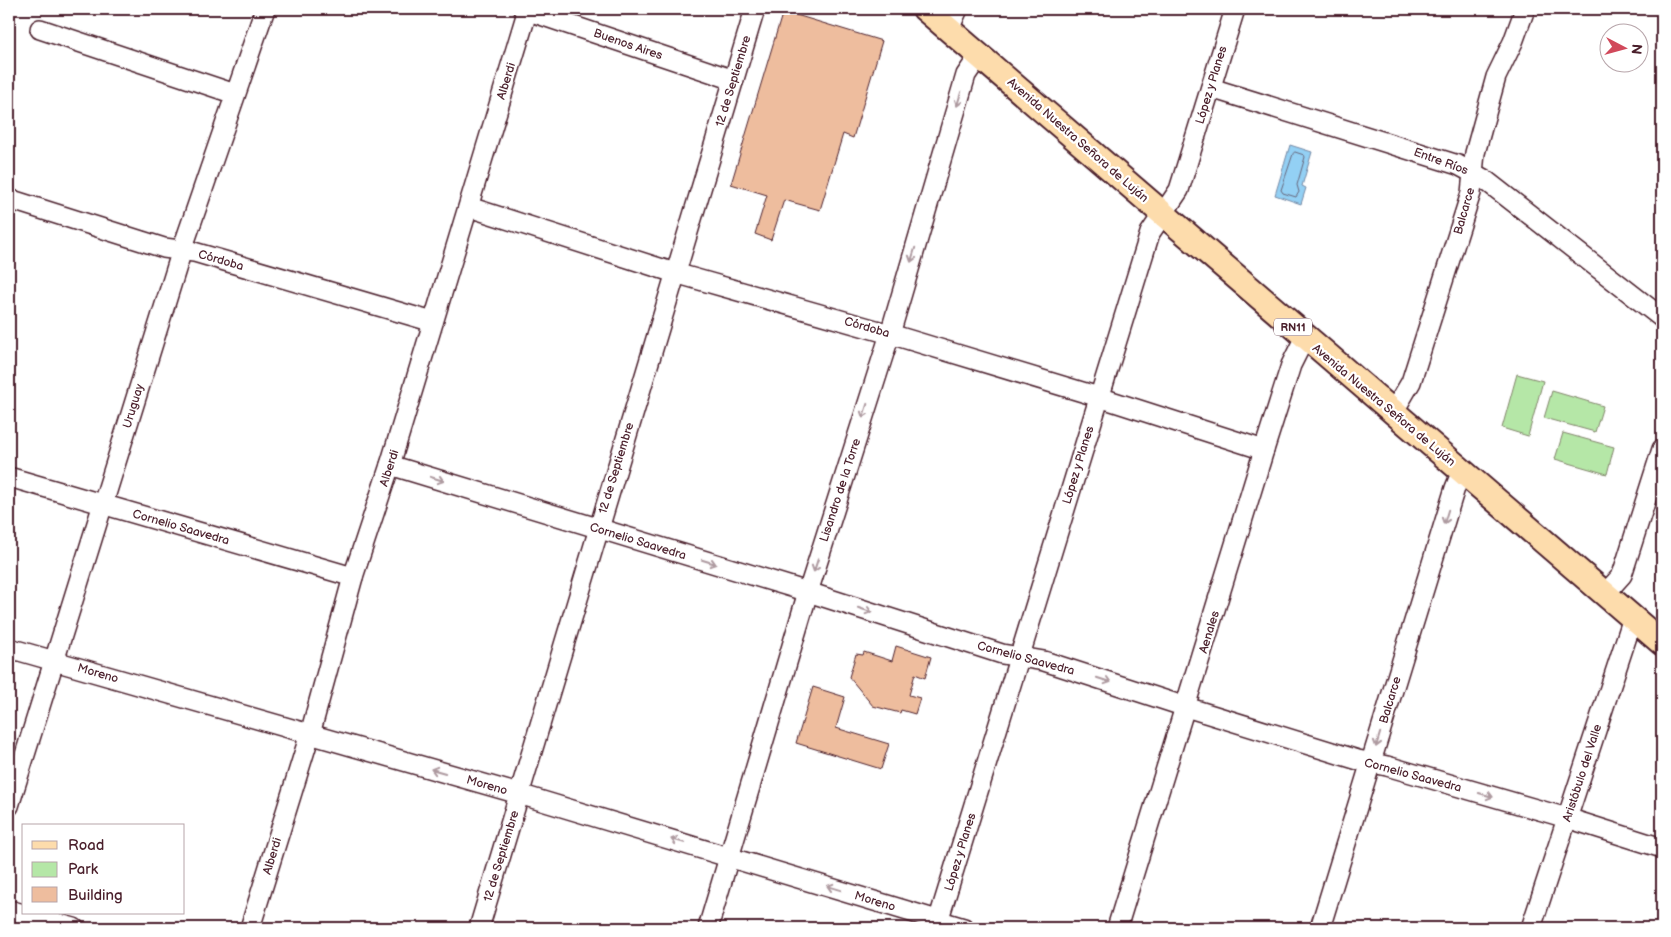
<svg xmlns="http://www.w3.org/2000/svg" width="1671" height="937" font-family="'Balsamiq Sans',sans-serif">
<rect width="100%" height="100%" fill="#fff"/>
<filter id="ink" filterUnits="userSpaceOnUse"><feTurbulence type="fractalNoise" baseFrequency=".02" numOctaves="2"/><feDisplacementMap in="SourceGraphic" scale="10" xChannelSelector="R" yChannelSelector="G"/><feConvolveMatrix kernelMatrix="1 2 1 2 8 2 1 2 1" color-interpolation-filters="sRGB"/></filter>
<g filter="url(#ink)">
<g fill="#b5e7a7" stroke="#808369">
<polygon points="1517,374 1543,381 1528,436 1502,428"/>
<polygon points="1552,391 1603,406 1595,432 1544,418"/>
<polygon points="1563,433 1614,447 1607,474 1555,459"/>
</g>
<polygon fill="#93d0f4" stroke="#7689a4" points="1290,145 1312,152 1302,186 1306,188 1301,204 1275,195"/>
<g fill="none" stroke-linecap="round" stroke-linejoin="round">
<polygon stroke="#67667b" stroke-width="1" points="1295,152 1304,155 1305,157 1297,185 1299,192 1296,197 1283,193 1281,190 1293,154"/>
</g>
<g fill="#eebd9e" stroke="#4a1f2b">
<polygon points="783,11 882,41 853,138 843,134 820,210 784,200 771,240 755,234 767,195 731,184"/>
<polygon points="896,646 931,657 925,678 915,674 909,695 920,698 915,714 901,710 900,713 873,706 849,677 856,654 863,655 864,652 892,661"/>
<polygon points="813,687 845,697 836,728 889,744 881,769 796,743"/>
</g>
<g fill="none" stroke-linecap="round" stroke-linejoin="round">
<defs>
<g id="minor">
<polyline points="523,9 734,80"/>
<polyline points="40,29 235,94"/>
<polyline points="949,29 958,9"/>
<polyline points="1211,88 1458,165 1484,179 1662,318"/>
<polyline points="9,199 164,248 194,252 433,322"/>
<polyline points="469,207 675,273 890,334 1099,397 1264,450"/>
<polyline points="1394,411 1411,382 1471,193 1475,153 1496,77 1513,42 1525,9"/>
<polyline points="390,465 808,592 1002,654 1044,661 1186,707 1358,760 1387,766 1567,818 1662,848"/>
<polyline points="9,477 353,577"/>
<polyline points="1604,595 1622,575 1662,449"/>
<polyline points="9,648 519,794 964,928"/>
<polyline points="9,806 182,250 265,9"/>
<polyline points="9,910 74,928"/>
<polyline points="250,928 310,734 353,577 390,465 528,9"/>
<polyline points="479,928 755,9"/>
<polyline points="708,928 808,592 890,334 966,75 979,56"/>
<polyline points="936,928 1150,233 1179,190 1235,9"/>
<polyline points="1117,928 1264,450 1291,365 1305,337"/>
<polyline points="1320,928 1455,488 1462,471"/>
<polyline points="1531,928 1633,618"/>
</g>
<polyline id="major" points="925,9 1662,643"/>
</defs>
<use href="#minor" stroke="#4a1f2b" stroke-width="22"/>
<use href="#major" stroke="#4a1f2b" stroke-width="28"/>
<use href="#minor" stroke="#fff" stroke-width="19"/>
<use href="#major" stroke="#fddcac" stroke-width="24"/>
</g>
<defs><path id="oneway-shaft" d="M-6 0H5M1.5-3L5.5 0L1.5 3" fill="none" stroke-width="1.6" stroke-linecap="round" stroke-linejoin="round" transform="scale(1.25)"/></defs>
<g stroke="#ae9aa0">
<use href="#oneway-shaft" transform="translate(959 99) rotate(107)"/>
<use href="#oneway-shaft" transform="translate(913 255) rotate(107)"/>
<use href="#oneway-shaft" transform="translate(865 411) rotate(108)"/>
<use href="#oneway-shaft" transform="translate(437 479) rotate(17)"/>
<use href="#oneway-shaft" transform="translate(1446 517) rotate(107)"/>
<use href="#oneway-shaft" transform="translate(709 562) rotate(17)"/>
<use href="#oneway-shaft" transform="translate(816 565) rotate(108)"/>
<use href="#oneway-shaft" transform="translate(865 610) rotate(18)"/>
<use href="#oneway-shaft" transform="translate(1104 680) rotate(18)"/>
<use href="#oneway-shaft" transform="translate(1378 740) rotate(107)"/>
<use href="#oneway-shaft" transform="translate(438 771) rotate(-164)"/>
<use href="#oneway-shaft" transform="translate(1486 795) rotate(16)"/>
<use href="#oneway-shaft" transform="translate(678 841) rotate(-164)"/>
<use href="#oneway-shaft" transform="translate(834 888) rotate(-163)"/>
</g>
</g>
<g text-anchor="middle" stroke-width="4.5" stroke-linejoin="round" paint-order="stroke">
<rect fill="#fff" stroke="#80626b" stroke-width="1" x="1274" y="318.5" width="38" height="17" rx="4"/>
<g font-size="11" font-weight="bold" fill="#4a1f2b">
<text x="1293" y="331">RN11</text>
</g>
<g font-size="12" fill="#4a1f2b" stroke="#fff">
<text transform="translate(628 44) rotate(19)" y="4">Buenos Aires</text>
<text transform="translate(506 81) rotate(-73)" y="4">Alberdi</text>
<text transform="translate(733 81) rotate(-73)" y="4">12 de Septiembre</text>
<text transform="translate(1211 85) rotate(-73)" y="4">López y Planes</text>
<text transform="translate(1078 140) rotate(41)" y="4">Avenida Nuestra Señora de Luján</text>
<text transform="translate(1441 161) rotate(20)" y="4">Entre Ríos</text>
<text transform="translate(1464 211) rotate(-74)" y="4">Balcarce</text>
<text transform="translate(221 260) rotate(16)" y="4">Córdoba</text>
<text transform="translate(867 327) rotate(16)" y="4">Córdoba</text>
<text transform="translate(1384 405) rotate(40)" y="4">Avenida Nuestra Señora de Luján</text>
<text transform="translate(133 406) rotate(-73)" y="4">Uruguay</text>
<text transform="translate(1078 465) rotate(-73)" y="4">López y Planes</text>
<text transform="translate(389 468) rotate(-72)" y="4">Alberdi</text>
<text transform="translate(616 468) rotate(-73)" y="4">12 de Septiembre</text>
<text transform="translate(840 490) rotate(-72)" y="4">Lisandro de la Torre</text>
<text transform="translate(181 527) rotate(16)" y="4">Cornelio Saavedra</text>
<text transform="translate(638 541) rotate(17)" y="4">Cornelio Saavedra</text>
<text transform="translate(1209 632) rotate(-73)" y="4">Aenales</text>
<text transform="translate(1026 658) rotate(15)" y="4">Cornelio Saavedra</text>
<text transform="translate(98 673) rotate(16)" y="4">Moreno</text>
<text transform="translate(1390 700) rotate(-73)" y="4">Balcarce</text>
<text transform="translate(1582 773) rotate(-72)" y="4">Aristóbulo del Valle</text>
<text transform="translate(1413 775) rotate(15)" y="4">Cornelio Saavedra</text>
<text transform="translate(487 785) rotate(16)" y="4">Moreno</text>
<text transform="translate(960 852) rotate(-73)" y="4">López y Planes</text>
<text transform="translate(272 856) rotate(-73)" y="4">Alberdi</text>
<text transform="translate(501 856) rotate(-73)" y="4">12 de Septiembre</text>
<text transform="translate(875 901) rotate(17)" y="4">Moreno</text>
</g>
</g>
<rect width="1671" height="937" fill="none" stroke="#fff" stroke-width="30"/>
<rect x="15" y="15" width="1641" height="907" fill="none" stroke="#4a1f2b" stroke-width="2" filter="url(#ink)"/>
<rect x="22" y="824" width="162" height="90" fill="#ffffff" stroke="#b7a5aa"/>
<rect x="32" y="841" width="25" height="8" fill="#fddcac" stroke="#b7a5aa"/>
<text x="68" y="850" font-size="15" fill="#4a1f2b">Road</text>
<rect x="32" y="862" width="25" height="15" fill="#b5e7a7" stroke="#b7a5aa"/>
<text x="68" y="874" font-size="15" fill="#4a1f2b">Park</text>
<rect x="32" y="887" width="25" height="15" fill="#eebd9e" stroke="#b7a5aa"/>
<text x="68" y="900" font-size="15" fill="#4a1f2b">Building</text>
<g transform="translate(1624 48) rotate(96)"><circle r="24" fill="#ffffff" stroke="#b7a5aa"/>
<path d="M0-4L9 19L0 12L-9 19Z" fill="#d1495b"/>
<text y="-8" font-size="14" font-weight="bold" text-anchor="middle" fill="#4a1f2b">N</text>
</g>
</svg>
